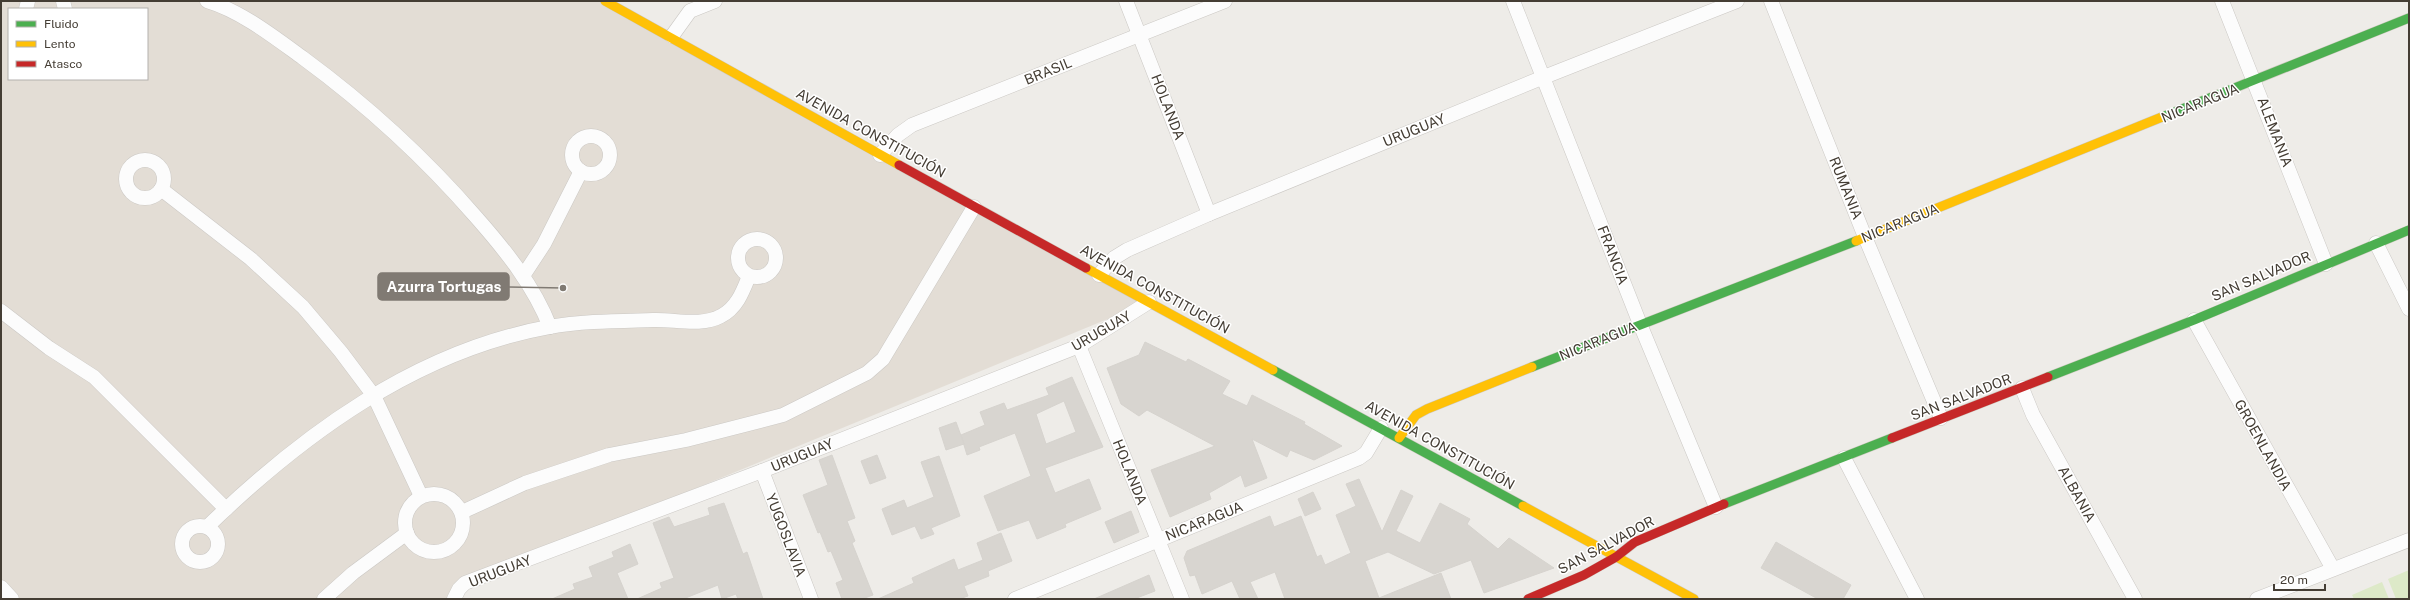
<svg xmlns="http://www.w3.org/2000/svg" width="2410" height="600" font-family="'Public Sans',sans-serif">
<rect width="100%" height="100%" fill="#eeece8"/>
<path fill="#e3ddd5" fill-rule="evenodd" d="M1,1H605L1149,302L465,583L454,599H1ZM9,9H147V79H9Z"/>
<g fill="#dde9c8">
<polygon points="2409,570 2409,599 2396,599 2388,579"/>
<polygon points="2382,582 2389,599 2354,599 2352,595"/>
</g>
<g fill="#d8d5d0" stroke="#d6d3ce" fill-rule="evenodd">
<polygon points="1145,342 1186,362 1188,359 1230,381 1222,394 1247,406 1252,395 1305,422 1304,424 1342,446 1314,460 1290,450 1287,457 1252,439 1267,478 1245,487 1241,475 1209,493 1211,499 1170,517 1151,470 1215,446 1147,410 1139,416 1121,404 1107,368 1139,355"/>
<path d="M1072,377L1103,447L1045,468L1055,493L1089,479L1101,509L1065,524L1066,527L1037,539L1029,520L998,531L984,496L1031,476L1015,433L979,447L980,450L967,455L961,435L985,425L980,412L1004,403L1007,410L1049,395L1046,388ZM1064,401L1076,432L1046,444L1036,414Z"/>
<polygon points="956,422 964,444 946,450 939,428"/>
<polygon points="832,455 855,518 847,521 855,541 852,543 873,595 862,599 842,599 836,583 843,580 831,551 828,552 820,532 818,533 803,495 828,485 819,460"/>
<polygon points="877,455 886,478 870,484 861,461"/>
<polygon points="939,456 960,516 931,528 934,534 921,539 915,526 892,535 882,509 904,500 907,508 934,497 921,462"/>
<polygon points="1359,479 1382,532 1401,490 1413,496 1396,531 1420,543 1440,503 1470,519 1467,524 1498,549 1509,538 1554,568 1484,593 1471,560 1434,574 1388,552 1365,561 1379,598 1441,573 1451,599 1285,599 1275,572 1250,582 1258,599 1240,599 1232,581 1202,594 1195,575 1190,576 1184,558 1187,551 1270,516 1274,527 1301,516 1317,557 1321,555 1325,565 1351,553 1336,515 1356,506 1346,484"/>
<polygon points="1313,492 1321,509 1305,516 1298,499"/>
<polygon points="724,503 743,554 747,552 763,599 738,599 736,594 722,599 718,585 683,599 637,599 662,588 660,583 674,578 653,523 669,517 674,527 710,515 708,508"/>
<polygon points="1131,511 1139,532 1114,543 1105,522"/>
<polygon points="1001,533 1012,561 988,571 989,576 964,586 968,596 959,599 878,599 914,583 912,578 954,559 958,570 983,560 977,543"/>
<polygon points="1776,542 1851,585 1843,599 1818,599 1761,568"/>
<polygon points="630,544 638,564 617,573 628,599 552,599 575,589 573,584 593,577 589,567 614,557 612,552"/>
<polygon points="1149,575 1155,591 1134,599 1094,599"/>
</g>
<g fill="none" stroke-linecap="round" stroke-linejoin="round">
<defs>
<g id="street">
<polyline points="63,1 65,9"/>
<path d="M207,1C241,11 274,37 303,58C367,105 424,157 476,217C506,251 534,286 550,327"/>
<polyline points="1126,1 1209,214"/>
<polyline points="1513,1 1640,324 1716,507"/>
<polyline points="1771,1 1865,237 1941,418"/>
<polyline points="2222,1 2326,264"/>
<polyline points="26,9 28,1"/>
<polyline points="672,36 690,11 715,1"/>
<circle cx="591" cy="155" r="19"/>
<polyline points="880,155 898,135 912,125 1225,1"/>
<circle cx="145" cy="179" r="19"/>
<polyline points="161,189 251,259 303,307 341,352 374,396 421,496"/>
<circle cx="757" cy="258" r="19"/>
<polyline points="2376,243 2409,309"/>
<polyline points="1099,275 1114,258 1127,250 1209,214 1544,77 1737,1"/>
<polyline points="523,276 544,244 581,171"/>
<polyline points="1,311 49,348 94,377 226,509"/>
<polyline points="2194,320 2333,569"/>
<polyline points="1079,346 1182,599"/>
<polyline points="2022,388 2033,415 2135,599"/>
<polyline points="1844,458 1917,599"/>
<polyline points="762,471 811,599"/>
<circle cx="434" cy="523" r="29"/>
<polyline points="462,512 525,483 609,455 686,440 783,415 867,373 883,359 974,207"/>
<circle cx="200" cy="544" r="18"/>
<path d="M207,527C302,435 416,351 549,327C583,321 619,321 653,320C674,319 701,327 721,316C737,308 743,291 749,276"/>
<polyline points="1,587 12,599"/>
<polyline points="324,599 353,573 407,533"/>
<polyline points="454,599 459,589 465,583 762,471 1079,346 1149,302"/>
<polyline points="1015,599 1359,458 1366,453 1381,428"/>
<polyline points="2257,599 2409,540"/>
</g>
<g id="fast">
<polyline points="2162,117 2409,18"/>
<polyline points="1532,367 1856,241"/>
<polyline points="1273,370 1523,506"/>
<polyline points="2048,377 2194,320 2409,230"/>
<polyline points="1724,504 1892,438"/>
</g>
<g id="slow">
<polyline points="605,1 899,165"/>
<polyline points="1856,241 2162,117"/>
<polyline points="1086,268 1273,370"/>
<polyline points="1399,438 1416,415 1427,409 1532,367"/>
<polyline points="1523,506 1694,599"/>
</g>
<g id="jam">
<polyline points="899,165 1086,268"/>
<polyline points="1892,438 2048,377"/>
<polyline points="1528,599 1584,575 1616,557 1635,542 1724,504"/>
</g>
</defs>
<use href="#street" stroke="#cbc8c4" stroke-width="15"/>
<use href="#fast" stroke="#cdc9bf" stroke-width="10"/>
<use href="#slow" stroke="#cdc9bf" stroke-width="10"/>
<use href="#jam" stroke="#cdc9bf" stroke-width="10"/>
<use href="#street" stroke="#fcfcfc" stroke-width="14"/>
<use href="#fast" stroke="#4caf50" stroke-width="9"/>
<use href="#slow" stroke="#ffc107" stroke-width="9"/>
<use href="#jam" stroke="#c62828" stroke-width="9"/>
</g>
<g text-anchor="middle" stroke-width="3" stroke-linejoin="round" paint-order="stroke">
<g font-size="14" fill="#443d34" stroke="#fff">
<text transform="translate(1048 71) rotate(-22)" y="5">BRASIL</text>
<text transform="translate(2200 103) rotate(-22)" y="5">NICARAGUA</text>
<text transform="translate(1168 107) rotate(69)" y="5">HOLANDA</text>
<text transform="translate(1414 130) rotate(-22)" y="5">URUGUAY</text>
<text transform="translate(2275 132) rotate(69)" y="5">ALEMANIA</text>
<text transform="translate(871 133) rotate(29)" y="5">AVENIDA CONSTITUCIÓN</text>
<text transform="translate(1846 188) rotate(68)" y="5">RUMANIA</text>
<text transform="translate(1900 223) rotate(-22)" y="5">NICARAGUA</text>
<text transform="translate(1613 255) rotate(69)" y="5">FRANCIA</text>
<text transform="translate(2261 276) rotate(-23)" y="5">SAN SALVADOR</text>
<text transform="translate(1155 289) rotate(29)" y="5">AVENIDA CONSTITUCIÓN</text>
<text transform="translate(1101 331) rotate(-30)" y="5">URUGUAY</text>
<text transform="translate(1598 341) rotate(-22)" y="5">NICARAGUA</text>
<text transform="translate(1961 397) rotate(-21)" y="5">SAN SALVADOR</text>
<text transform="translate(1440 445) rotate(29)" y="5">AVENIDA CONSTITUCIÓN</text>
<text transform="translate(2263 445) rotate(61)" y="5">GROENLANDIA</text>
<text transform="translate(802 455) rotate(-22)" y="5">URUGUAY</text>
<text transform="translate(1130 472) rotate(68)" y="5">HOLANDA</text>
<text transform="translate(2077 494) rotate(61)" y="5">ALBANIA</text>
<text transform="translate(1204 521) rotate(-22)" y="5">NICARAGUA</text>
<text transform="translate(786 535) rotate(69)" y="5">YUGOSLAVIA</text>
<text transform="translate(1606 545) rotate(-28)" y="5">SAN SALVADOR</text>
<text transform="translate(500 571) rotate(-21)" y="5">URUGUAY</text>
</g>
</g>
<path fill="none" stroke="#807a73" stroke-width="1.5" d="M563 288L509 287"/>
<circle fill="#807a73" stroke="#fff" stroke-width="1.5" cx="563" cy="288" r="4"/>
<rect fill="#807a73" stroke="#807a73" stroke-width="1.5" x="378" y="273" width="131" height="27" rx="4"/>
<g font-size="15" text-anchor="middle" font-weight="bold" fill="#fff">
<text x="444" y="292">Azurra Tortugas</text>
</g>
<rect width="2410" height="600" fill="none" stroke="#443d34" stroke-width="4"/>
<rect x="8" y="8" width="140" height="72" fill="#ffffff" stroke="#b4b1ae"/>
<rect x="16" y="21" width="20" height="6" fill="#4caf50" stroke="#b4b1ae"/>
<text x="44" y="28" font-size="12" fill="#443d34">Fluido</text>
<rect x="16" y="41" width="20" height="6" fill="#ffc107" stroke="#b4b1ae"/>
<text x="44" y="48" font-size="12" fill="#443d34">Lento</text>
<rect x="16" y="61" width="20" height="6" fill="#c62828" stroke="#b4b1ae"/>
<text x="44" y="68" font-size="12" fill="#443d34">Atasco</text>
<path d="M2274 584v6h51v-6" fill="none" stroke="#443d34" stroke-width="2"/>
<text x="2280" y="584" font-size="12" fill="#443d34" stroke="#ffffff" stroke-width="3" paint-order="stroke">20 m</text>
</svg>
